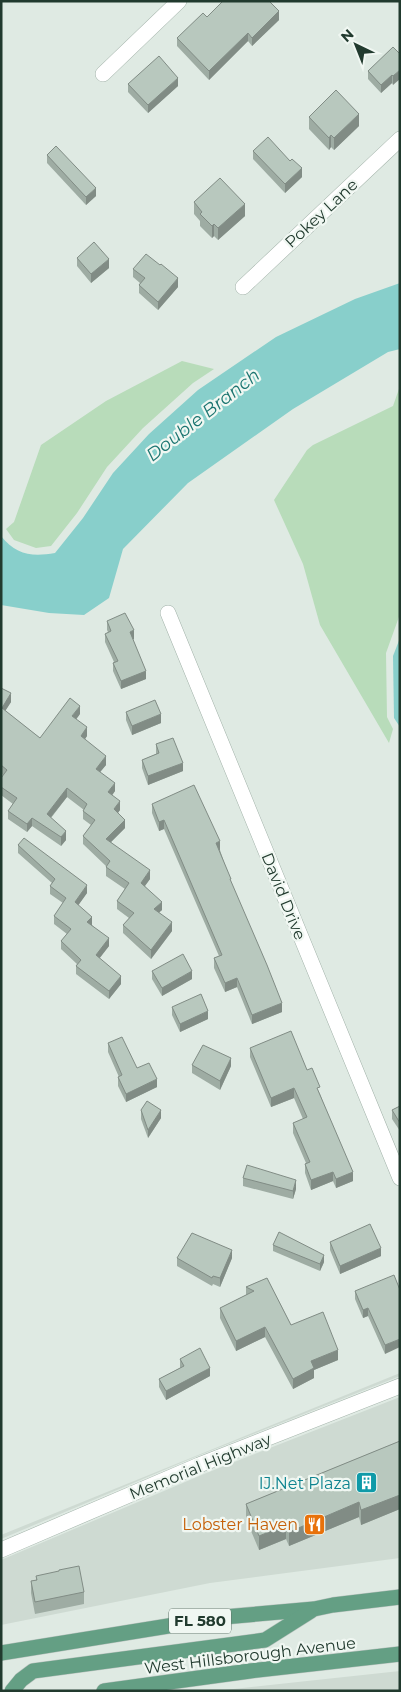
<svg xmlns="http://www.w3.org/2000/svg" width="401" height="1692" font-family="Montserrat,sans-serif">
<rect width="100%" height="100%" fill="#dfeae3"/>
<g fill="#cedad2">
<polygon points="400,1373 400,1376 195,1457 1,1539 1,1535"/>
<polygon points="400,1397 400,1558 210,1583 1,1625 1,1560 204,1474"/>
<polygon points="400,1671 400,1691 216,1691 307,1681"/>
</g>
<g fill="#b8dcba">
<polygon points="182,361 214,369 193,383 143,428 107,467 77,513 51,546 36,548 14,540 6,529 14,522 41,445 106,401"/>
<polygon points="400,386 400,614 386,653 387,717 393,729 389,743 320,625 303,564 274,500 307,450 313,445 393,406"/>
</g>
<g fill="#88cfcb">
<path d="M400,283V349L388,352L293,409L188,483L123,549L109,598L84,615L49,613L1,605V536C16,555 32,557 55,553L83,518L113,473L149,434L198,390L276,337L355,299Z"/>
<polygon points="400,638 400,727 394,718 393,656"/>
</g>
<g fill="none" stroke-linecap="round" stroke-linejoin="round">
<defs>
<g id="minor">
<polyline points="103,74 179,1"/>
<polyline points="243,287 400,139"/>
<polyline points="168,613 400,1178"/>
<polyline points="1,1550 199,1465 400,1386"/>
</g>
<g id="major">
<polyline points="1,1653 224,1617 314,1609 333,1605 400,1597"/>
<polyline points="12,1691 21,1680 33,1671 265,1640 311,1611"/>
<polyline points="104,1691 250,1671 400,1654"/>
</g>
</defs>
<use href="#minor" stroke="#a2b2a9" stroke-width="16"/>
<use href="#major" stroke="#bcc4c0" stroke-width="16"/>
<use href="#minor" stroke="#fff" stroke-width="15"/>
<use href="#major" stroke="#649f84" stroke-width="15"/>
</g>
<g fill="#9eaca3">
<polygon points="207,17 279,20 252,46 248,41 209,80 177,46 177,38"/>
<polygon points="400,54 393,85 392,83 381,93 368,79 368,71"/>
<polygon points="128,84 178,86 148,113 128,92"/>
<polygon points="309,117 359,126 334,150 331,147 329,150 309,129"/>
<polygon points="253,151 302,177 285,193 253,159"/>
<polygon points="47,155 96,196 86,205 47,163"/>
<polygon points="194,202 245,216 218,240 214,236 212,238 200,226 200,221 194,214"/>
<polygon points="77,258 109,268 91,283 77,266"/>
<polygon points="133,269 178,287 158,310 139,293 139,285 140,283 133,277"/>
<polygon points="107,621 134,639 133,639 146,679 121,689 113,671 113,663 114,662 105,642 105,634 108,632 107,630"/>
<polygon points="1,688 11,702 5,711 40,738 80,714 76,719 87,736 85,739 106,765 100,772 115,791 112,795 120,810 118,813 125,828 111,842 150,879 145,886 162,910 159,912 172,931 151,959 123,933 123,925 129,918 117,909 117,901 125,889 106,876 106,866 83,844 83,836 91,825 83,819 83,811 84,810 67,797 51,818 66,840 61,846 32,826 27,832 8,819 8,811 13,804 1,795 1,778 3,775 1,774"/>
<polygon points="126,712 161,723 132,735 126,720"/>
<polygon points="156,744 183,771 148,785 142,768 142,760 156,754"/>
<polygon points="152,804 220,850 231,883 282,1012 252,1024 237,987 225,992 214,968 214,958 219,956 164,829 159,831 152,813"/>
<polygon points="18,845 87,893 78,905 92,925 109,946 99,958 121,984 109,999 76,974 76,966 77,964 61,949 61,941 67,934 54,924 54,916 63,903 50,894 50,886 52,883 18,853"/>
<polygon points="152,971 192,979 162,996 152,979"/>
<polygon points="172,1007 208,1019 180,1032 172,1015"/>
<polygon points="108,1043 137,1068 157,1087 126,1102 118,1086 118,1077 119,1077 108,1052"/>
<polygon points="250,1048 307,1070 320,1094 353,1181 336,1188 333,1181 311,1190 305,1173 305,1164 306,1163 293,1133 293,1123 303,1119 294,1098 271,1107 250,1057"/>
<polygon points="192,1065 231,1066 220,1090 192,1073"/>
<polygon points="400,1106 400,1131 392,1119 392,1110"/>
<polygon points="141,1110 161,1118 148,1138 141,1119"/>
<polygon points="243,1178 296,1189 293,1199 243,1186"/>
<polygon points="330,1242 381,1256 340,1274 330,1250"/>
<polygon points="273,1245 324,1262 320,1271 273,1251"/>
<polygon points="177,1258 232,1258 220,1287 213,1284 212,1286 177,1266"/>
<polygon points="267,1278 291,1325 338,1360 314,1370 314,1378 293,1389 265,1337 236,1351 220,1318 220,1308 246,1295 246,1287"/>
<polygon points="400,1290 385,1354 368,1316 363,1318 355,1299 355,1291"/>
<polygon points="180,1359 210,1376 166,1400 159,1387 159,1379 180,1368"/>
<polygon points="400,1441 400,1509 361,1525 359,1517 289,1546 286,1539 259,1550 246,1519 246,1504"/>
<polygon points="36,1576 84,1592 84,1604 35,1614 31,1593 31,1581 36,1580"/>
</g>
<g fill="#818c85">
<polygon points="279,11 279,20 252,46 252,38"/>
<polygon points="248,33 248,41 209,80 209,71"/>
<polygon points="400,70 400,79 393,85 393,76"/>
<polygon points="392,75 392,83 381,93 381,85"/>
<polygon points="178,78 178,86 148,113 148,105"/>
<polygon points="359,114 359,126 334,150 334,138"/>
<polygon points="331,135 331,147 329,150 329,138"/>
<polygon points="302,168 302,177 285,193 285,184"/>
<polygon points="96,188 96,196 86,205 86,197"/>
<polygon points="245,204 245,216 218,240 218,228"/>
<polygon points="214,224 214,236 212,238 212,226"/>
<polygon points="109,259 109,268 91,283 91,274"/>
<polygon points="178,278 178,287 158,310 158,302"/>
<polygon points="134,630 134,639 130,641 130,632"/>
<polygon points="146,671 146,679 121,689 121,681"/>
<polygon points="11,693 11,702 2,716 2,708"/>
<polygon points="80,706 80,714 72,725 72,716"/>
<polygon points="161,714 161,723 132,735 132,726"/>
<polygon points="87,727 87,736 81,745 81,736"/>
<polygon points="106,756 106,765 96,777 96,769"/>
<polygon points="183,763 183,771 148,785 148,776"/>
<polygon points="115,783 115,791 108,801 108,792"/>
<polygon points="67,788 67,797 47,822 47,814"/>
<polygon points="120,801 120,810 114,818 114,809"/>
<polygon points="32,818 32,826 27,832 27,824"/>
<polygon points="125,820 125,828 106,847 106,839"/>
<polygon points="164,820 164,829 159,831 159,822"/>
<polygon points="66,831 66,840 61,846 61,837"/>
<polygon points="220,841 220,850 216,852 216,843"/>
<polygon points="150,870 150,879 141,891 141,883"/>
<polygon points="87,885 87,893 75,910 75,902"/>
<polygon points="162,902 162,910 154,917 154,909"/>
<polygon points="92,917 92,925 87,930 87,922"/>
<polygon points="172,922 172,931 151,959 151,950"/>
<polygon points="109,938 109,946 96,963 96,955"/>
<polygon points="192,971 192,979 162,996 162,988"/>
<polygon points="121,976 121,984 109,999 109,991"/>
<polygon points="237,978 237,987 225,992 225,983"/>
<polygon points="282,1003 282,1012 252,1024 252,1015"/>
<polygon points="208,1011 208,1019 180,1032 180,1024"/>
<polygon points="231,1058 231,1066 220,1090 220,1081"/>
<polygon points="157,1079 157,1087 126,1102 126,1094"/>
<polygon points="294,1088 294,1098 271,1107 271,1098"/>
<polygon points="161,1110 161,1118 148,1138 148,1130"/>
<polygon points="333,1172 333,1181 311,1190 311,1180"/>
<polygon points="353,1172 353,1181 336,1188 336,1179"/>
<polygon points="296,1180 296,1189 293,1199 293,1191"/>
<polygon points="381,1248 381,1256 340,1274 340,1266"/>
<polygon points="232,1250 232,1258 220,1287 220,1278"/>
<polygon points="324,1255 324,1262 320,1271 320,1264"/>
<polygon points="368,1308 368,1316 363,1318 363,1310"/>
<polygon points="265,1327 265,1337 236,1351 236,1341"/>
<polygon points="400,1339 400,1347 385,1354 385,1345"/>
<polygon points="338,1350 338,1360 314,1370 314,1378 293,1389 293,1379 311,1361"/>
<polygon points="210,1368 210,1376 166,1400 166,1391"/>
<polygon points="400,1495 400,1509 361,1525 361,1510"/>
<polygon points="359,1502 359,1517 289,1546 289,1532"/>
<polygon points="286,1525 286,1539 259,1550 259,1536"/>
</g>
<g fill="#b8c8be" stroke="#818c85">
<polygon points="223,1 269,1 279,11 252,38 248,33 209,71 177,38 203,13 207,17"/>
<polygon points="393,47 400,54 400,70 393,76 392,75 381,85 368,71"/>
<polygon points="159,56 178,78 148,105 128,84"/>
<polygon points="336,90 359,114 334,138 331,135 329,138 309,117"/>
<polygon points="268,137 290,161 292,159 302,168 285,184 253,151"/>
<polygon points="56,146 96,188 86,197 47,155"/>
<polygon points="220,178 245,204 218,228 214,224 212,226 200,214 202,212 194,202"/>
<polygon points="94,242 109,259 91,274 77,258"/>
<polygon points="146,254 160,265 161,264 178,278 158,302 139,285 145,278 133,269"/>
<polygon points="125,613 134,630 130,632 146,671 121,681 113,663 118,661 105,634 111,631 107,621"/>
<polygon points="1,688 11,693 2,708 40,738 70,698 80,706 72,716 87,727 81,736 106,756 96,769 115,783 108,792 120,801 114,809 125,820 106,839 150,870 141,883 162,902 154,909 172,922 151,950 123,925 134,913 117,901 129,883 106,867 110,861 83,836 95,820 83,811 87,804 67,788 47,814 66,831 61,837 32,818 27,824 8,811 17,798 1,787 1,778 7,770 1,765"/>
<polygon points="155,700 161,714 132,726 126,712"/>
<polygon points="173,738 183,763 148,776 142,760 159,753 156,744"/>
<polygon points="194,785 220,841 216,843 231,879 230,879 267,965 282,1003 252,1015 237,978 225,983 214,958 222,955 164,820 159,822 152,804"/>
<polygon points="24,838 87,885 75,902 92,917 87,922 109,938 96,955 121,976 109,991 76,966 81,960 61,941 71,929 54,916 66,898 50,886 55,879 18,845"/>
<polygon points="183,954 192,971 162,988 152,971"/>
<polygon points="201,994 208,1011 180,1024 172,1007"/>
<polygon points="291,1031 307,1070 312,1068 320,1087 317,1088 353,1172 336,1179 333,1172 311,1180 305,1164 310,1162 293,1123 307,1117 294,1088 271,1098 250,1048"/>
<polygon points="122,1037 137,1068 149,1063 157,1079 126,1094 118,1077 122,1075 108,1043"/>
<polygon points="203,1045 231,1058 220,1081 192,1065"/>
<polygon points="147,1101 161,1110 148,1130 141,1110"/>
<polygon points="400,1106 400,1123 392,1110"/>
<polygon points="247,1165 296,1180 293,1191 243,1178"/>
<polygon points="370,1224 381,1248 340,1266 330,1242"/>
<polygon points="279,1232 324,1255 320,1264 273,1245"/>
<polygon points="192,1233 232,1250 220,1278 213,1276 212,1278 177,1258"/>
<polygon points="394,1275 400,1290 400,1339 385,1345 368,1308 363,1310 355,1291"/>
<polygon points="267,1278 291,1325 323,1312 338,1350 311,1361 314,1368 293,1379 265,1327 236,1341 220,1308 254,1291 246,1287"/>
<polygon points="200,1348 210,1368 166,1391 159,1379 184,1366 180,1359"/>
<polygon points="400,1441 400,1495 361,1510 359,1502 289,1532 286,1525 259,1536 246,1504"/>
<polygon points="79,1566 84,1592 35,1602 31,1581 37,1580 36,1576 59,1571 59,1570"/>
</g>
<defs>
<symbol id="building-square" viewBox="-11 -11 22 22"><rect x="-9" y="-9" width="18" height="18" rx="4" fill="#0f9aa8" stroke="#f0f7f2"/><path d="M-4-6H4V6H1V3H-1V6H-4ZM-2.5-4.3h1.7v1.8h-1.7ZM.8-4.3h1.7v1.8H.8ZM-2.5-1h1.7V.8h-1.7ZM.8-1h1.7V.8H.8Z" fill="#fff"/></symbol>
<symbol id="restaurant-square" viewBox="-11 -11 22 22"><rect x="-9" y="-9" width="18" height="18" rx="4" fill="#e8710a" stroke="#f0f7f2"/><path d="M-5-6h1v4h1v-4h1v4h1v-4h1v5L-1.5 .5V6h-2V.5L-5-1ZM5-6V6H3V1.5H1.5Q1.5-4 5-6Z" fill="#fff"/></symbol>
</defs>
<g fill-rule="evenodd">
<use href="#building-square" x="354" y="1470" width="25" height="25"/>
<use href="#restaurant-square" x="302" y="1512" width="25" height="25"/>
</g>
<g text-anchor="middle" stroke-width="4.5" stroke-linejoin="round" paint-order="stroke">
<rect fill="#f0f7f2" stroke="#5f7369" stroke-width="1" x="169" y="1608.5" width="62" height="25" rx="4"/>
<g font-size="15" font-weight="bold" fill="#213a2e">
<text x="200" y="1626">FL 580</text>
</g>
<g font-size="16" fill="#213a2e" stroke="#f0f7f2">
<text transform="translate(321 213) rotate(-43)" y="6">Pokey Lane</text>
<text transform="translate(284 896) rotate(68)" y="6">David Drive</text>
<text transform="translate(200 1466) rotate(-22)" y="6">Memorial Highway</text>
<text transform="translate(250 1655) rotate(-7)" y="6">West Hillsborough Avenue</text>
</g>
<g font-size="16" fill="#0d838f" stroke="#f0f7f2" text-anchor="end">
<text x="351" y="1489">IJ.Net Plaza</text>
</g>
<g font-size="16" fill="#c56008" stroke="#f0f7f2" text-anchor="end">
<text x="298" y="1530">Lobster Haven</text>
</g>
<g font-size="18" font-style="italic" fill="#1c7571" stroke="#f0f7f2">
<text transform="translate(203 415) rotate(-38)" y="6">Double Branch</text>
</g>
</g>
<rect width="401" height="1692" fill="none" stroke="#213a2e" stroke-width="5"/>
<g transform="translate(356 45) rotate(317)" stroke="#f0f7f2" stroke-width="4" paint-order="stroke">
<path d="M0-4L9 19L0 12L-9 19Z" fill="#213a2e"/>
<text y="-8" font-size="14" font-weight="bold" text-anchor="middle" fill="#213a2e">N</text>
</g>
</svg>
